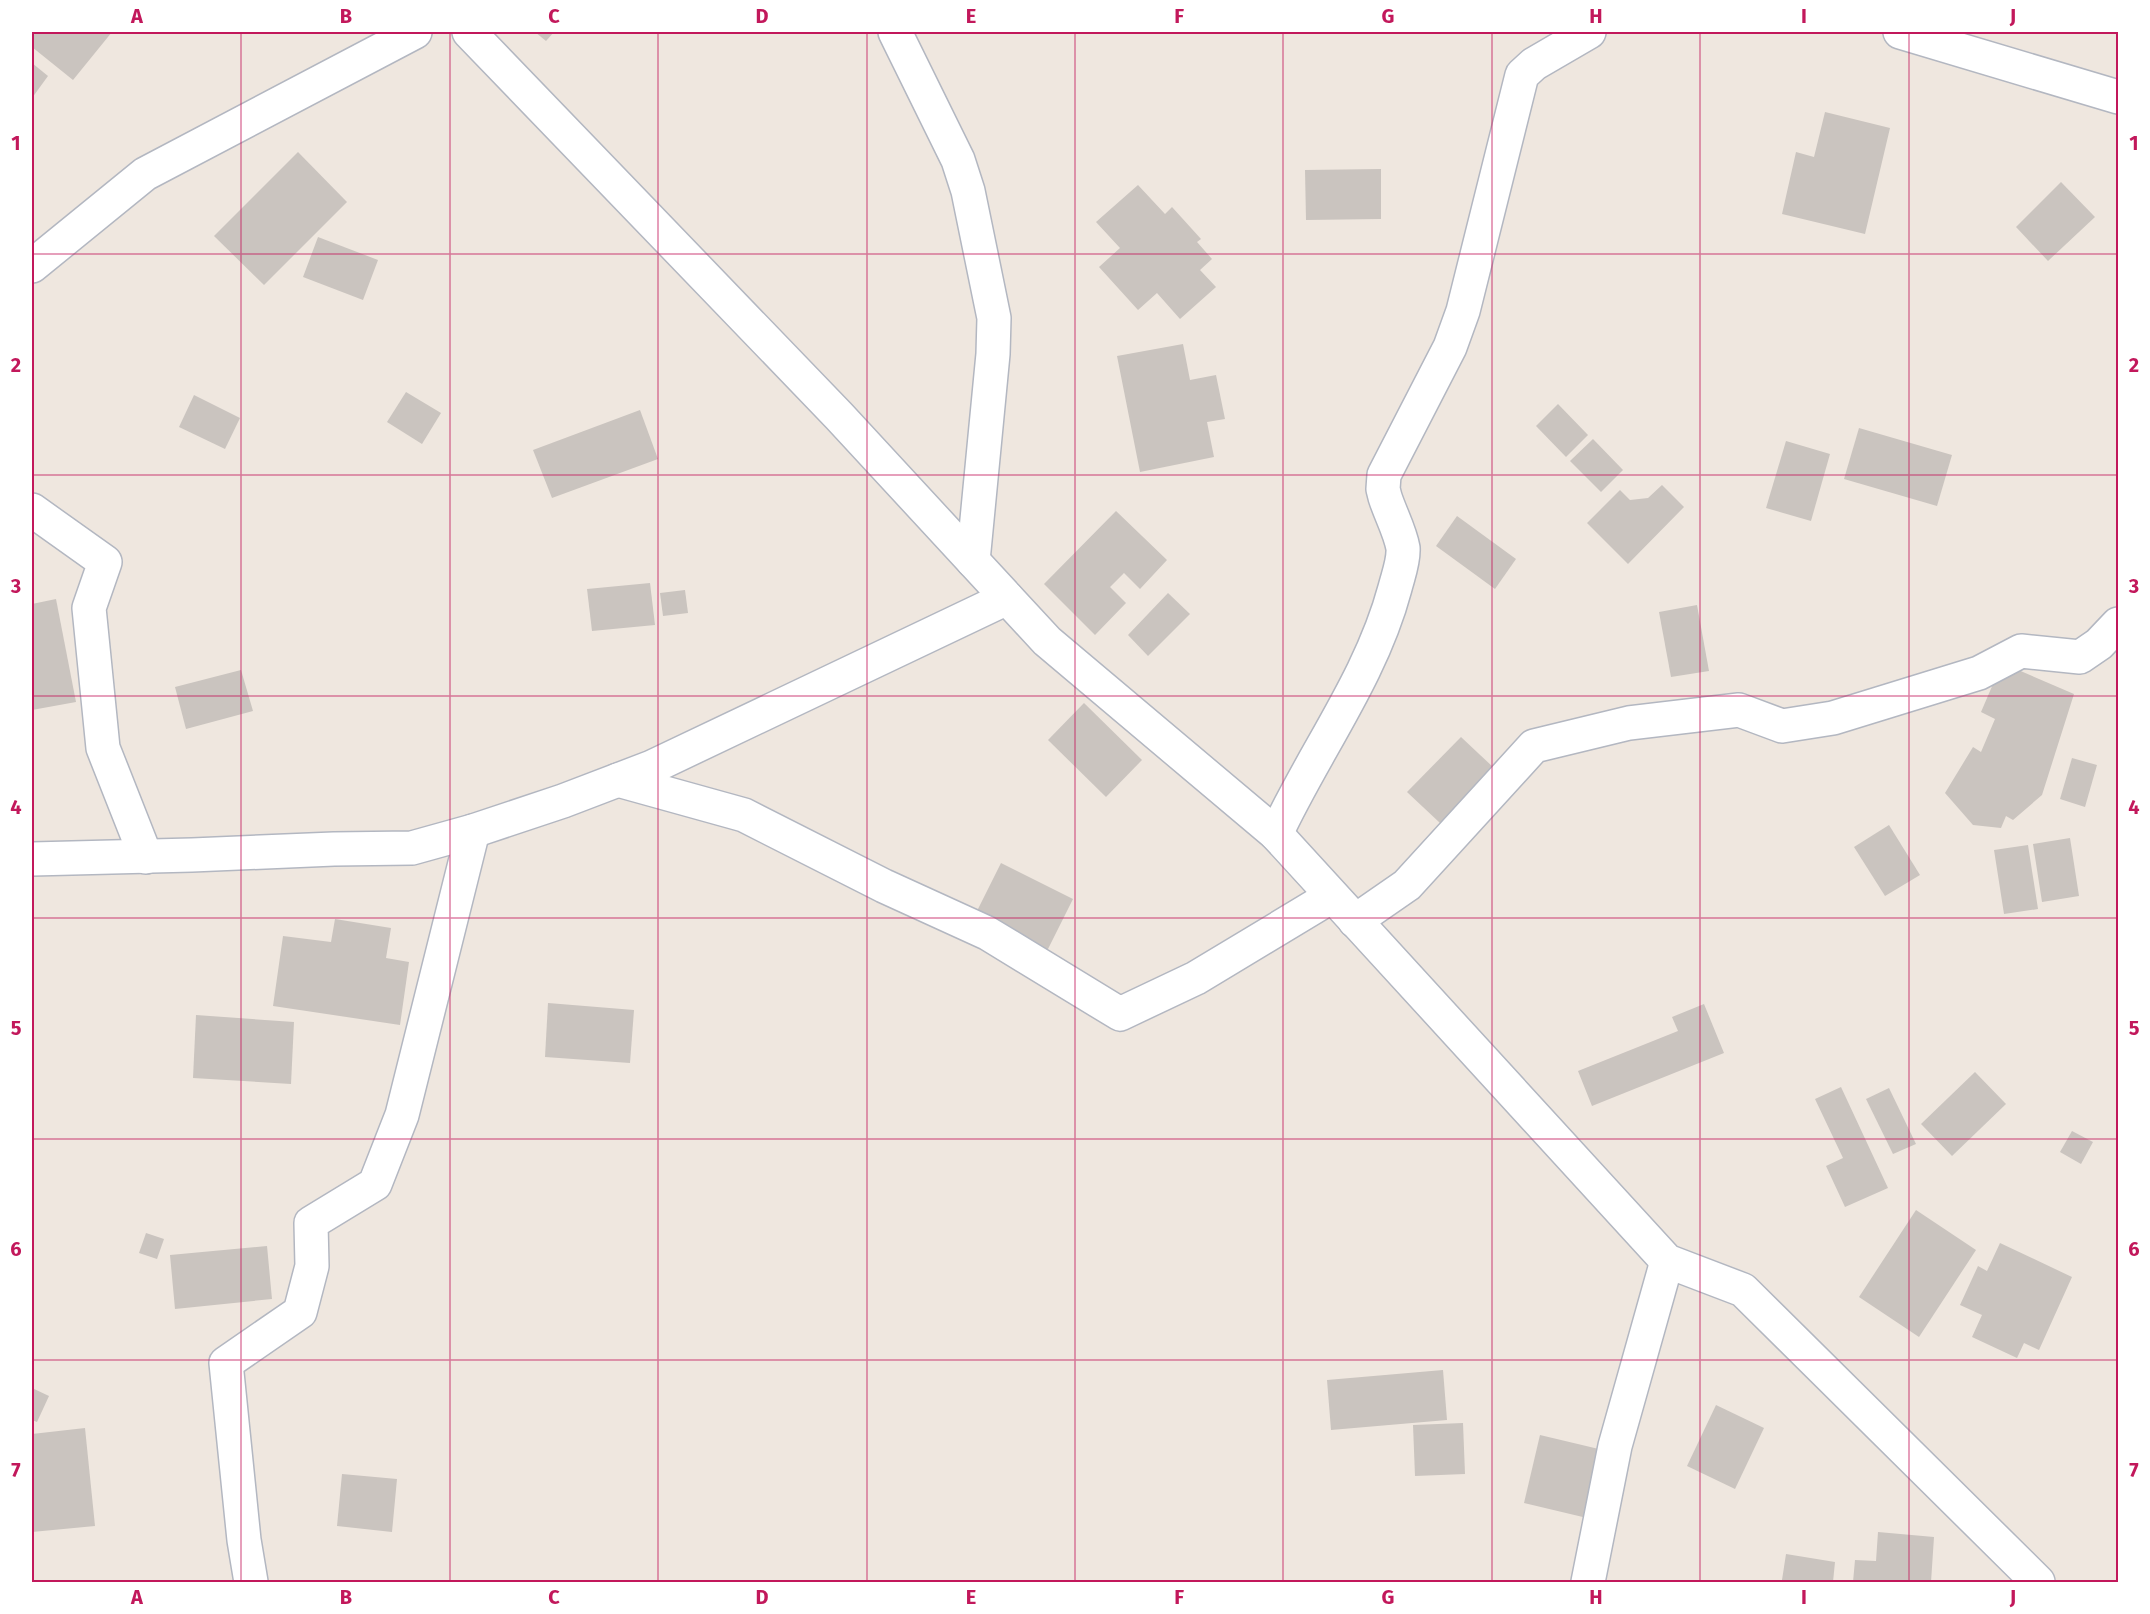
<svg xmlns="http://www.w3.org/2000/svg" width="2150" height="1614" font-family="'Fira Sans',sans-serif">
<rect width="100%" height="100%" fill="#efe7df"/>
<g fill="#cac4bf">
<polygon points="36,32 112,32 73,80 32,47 32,37"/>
<polygon points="535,32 554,32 546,41"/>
<polygon points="32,63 48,76 32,98"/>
<polygon points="1825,112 1890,128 1865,234 1782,214 1796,152 1814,157"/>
<polygon points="298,152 347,202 264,285 214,236"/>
<polygon points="1381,169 1381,219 1306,220 1305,170"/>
<polygon points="2061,182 2095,217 2048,261 2016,227"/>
<polygon points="1138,185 1165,214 1172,207 1201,239 1197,242 1212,259 1200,270 1216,287 1180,319 1157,293 1138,310 1099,267 1120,248 1096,222"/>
<polygon points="318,237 378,260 363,300 303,277"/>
<polygon points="1183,344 1190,380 1216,375 1225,419 1207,422 1214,457 1140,472 1117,356"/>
<polygon points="406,392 441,413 422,444 387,422"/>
<polygon points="194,395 240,418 225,449 179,427"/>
<polygon points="1558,404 1588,435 1566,457 1536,426"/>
<polygon points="640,410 658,459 552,498 533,450"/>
<polygon points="1859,428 1952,455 1937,506 1844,479"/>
<polygon points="1593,439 1623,470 1601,492 1570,461"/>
<polygon points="1786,441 1830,454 1811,521 1766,508"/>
<polygon points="1662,485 1684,507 1628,564 1587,523 1620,490 1630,500 1648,498"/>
<polygon points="1116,511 1167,560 1140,589 1124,573 1110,587 1126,603 1095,635 1044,584"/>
<polygon points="1457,516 1516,559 1495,589 1436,546"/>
<polygon points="650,583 655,625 592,631 587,589"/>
<polygon points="685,590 688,613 663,616 660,593"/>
<polygon points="1168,593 1190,614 1148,656 1128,635"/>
<polygon points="56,599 76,702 32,710 32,604"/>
<polygon points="1697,605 1709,671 1671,677 1659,612"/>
<polygon points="2002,663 2074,694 2042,795 2013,820 2006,816 2001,828 1973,825 1945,793 1973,747 1981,752 1995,719 1981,712"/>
<polygon points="241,670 253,711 186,729 175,687"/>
<polygon points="1084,703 1142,760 1106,797 1048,740"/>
<polygon points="1461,737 1494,768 1440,823 1407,792"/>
<polygon points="2072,758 2097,765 2085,807 2060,799"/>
<polygon points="1889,825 1920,875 1885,896 1854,847"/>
<polygon points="2070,838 2079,896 2042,902 2033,844"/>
<polygon points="2028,845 2038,909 2004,914 1994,850"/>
<polygon points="1001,863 1073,899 1047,951 975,915"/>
<polygon points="335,919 391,928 386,958 409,962 400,1025 273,1006 283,936 331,942"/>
<polygon points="548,1003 634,1010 630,1063 545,1057"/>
<polygon points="1704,1004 1724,1053 1592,1106 1578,1071 1678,1031 1672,1017"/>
<polygon points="196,1015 294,1022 291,1084 193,1078"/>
<polygon points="1975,1072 2006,1104 1952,1156 1921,1124"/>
<polygon points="1841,1087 1888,1188 1845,1207 1826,1166 1843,1158 1815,1099"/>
<polygon points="1889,1088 1916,1144 1893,1154 1866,1099"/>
<polygon points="2072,1131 2093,1142 2081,1164 2060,1152"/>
<polygon points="1916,1210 1976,1250 1919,1337 1859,1297"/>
<polygon points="146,1233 164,1239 157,1259 139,1253"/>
<polygon points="2000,1243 2072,1277 2039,1350 2024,1343 2017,1358 1972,1337 1982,1315 1960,1305 1978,1266 1987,1271"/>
<polygon points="267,1246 272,1299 175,1309 170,1255"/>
<polygon points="1443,1370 1447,1420 1331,1430 1327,1380"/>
<polygon points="32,1388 49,1396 37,1422 32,1420"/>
<polygon points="1716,1405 1764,1428 1735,1489 1687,1466"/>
<polygon points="1463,1423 1465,1474 1415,1476 1413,1425"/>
<polygon points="85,1428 95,1526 32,1532 32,1434"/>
<polygon points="1540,1435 1603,1450 1587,1518 1524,1503"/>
<polygon points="342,1474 397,1479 392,1532 337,1526"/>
<polygon points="1878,1532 1934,1537 1931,1582 1853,1582 1855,1560 1876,1561"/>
<polygon points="1786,1554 1835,1562 1833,1582 1799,1582 1782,1580"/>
</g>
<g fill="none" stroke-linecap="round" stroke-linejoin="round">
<defs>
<g id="minor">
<polyline points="469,32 839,416 1047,641 1276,834 1667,1261 1743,1290 2038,1582"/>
<polyline points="895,32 958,160 968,191 994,318 993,354 973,561"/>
<polyline points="1900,32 2118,97"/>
<polyline points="32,266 145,174 415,32"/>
<polyline points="32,510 105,562 89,608 103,748 146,857"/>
<polyline points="618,780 744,815 884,886 987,933 1120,1014 1196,978 1332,896"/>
<path d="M1276,834C1314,752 1371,678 1395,588C1398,576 1404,561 1403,548C1400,531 1390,513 1385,497L1383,489L1384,475L1450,347L1463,311L1522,75L1534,64L1589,32"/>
<polyline points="32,859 192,855 334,849 412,848 473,831 563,801 652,767 1007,598"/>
<polyline points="1355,921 1407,885 1534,746 1629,723 1739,710 1782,726 1833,718 1979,673 2021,651 2080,657 2099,644 2118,624"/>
<polyline points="251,1582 244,1540 226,1363 300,1312 312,1266 311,1223 375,1184 402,1115 473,831"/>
<polyline points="1588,1582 1615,1446 1667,1261"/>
</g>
</defs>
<use href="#minor" stroke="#b3b7c1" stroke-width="36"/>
<use href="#minor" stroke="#fff" stroke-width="33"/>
</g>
<path fill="none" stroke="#c2185b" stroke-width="1.5" stroke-opacity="0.55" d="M241,32V1582M450,32V1582M658,32V1582M867,32V1582M1075,32V1582M1283,32V1582M1492,32V1582M1700,32V1582M1909,32V1582M32,254H2118M32,475H2118M32,696H2118M32,918H2118M32,1139H2118M32,1360H2118"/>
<rect width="2150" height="1614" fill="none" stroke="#ffffff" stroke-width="66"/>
<rect x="33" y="33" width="2084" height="1548" fill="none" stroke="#c2185b" stroke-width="2"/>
<g font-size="20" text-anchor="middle" font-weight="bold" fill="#c2185b">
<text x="137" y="23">A</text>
<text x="346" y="23">B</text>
<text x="554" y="23">C</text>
<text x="762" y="23">D</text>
<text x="971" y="23">E</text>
<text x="1179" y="23">F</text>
<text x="1388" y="23">G</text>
<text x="1596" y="23">H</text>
<text x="1804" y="23">I</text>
<text x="2013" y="23">J</text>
<text x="16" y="150">1</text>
<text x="2134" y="150">1</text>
<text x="16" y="372">2</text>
<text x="2134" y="372">2</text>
<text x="16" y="593">3</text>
<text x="2134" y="593">3</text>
<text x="16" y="814">4</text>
<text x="2134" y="814">4</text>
<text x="16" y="1035">5</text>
<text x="2134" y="1035">5</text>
<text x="16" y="1256">6</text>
<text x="2134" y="1256">6</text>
<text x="16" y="1477">7</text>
<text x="2134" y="1477">7</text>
<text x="137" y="1604">A</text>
<text x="346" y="1604">B</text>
<text x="554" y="1604">C</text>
<text x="762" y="1604">D</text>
<text x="971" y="1604">E</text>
<text x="1179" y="1604">F</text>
<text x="1388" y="1604">G</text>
<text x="1596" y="1604">H</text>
<text x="1804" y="1604">I</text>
<text x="2013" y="1604">J</text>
</g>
</svg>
